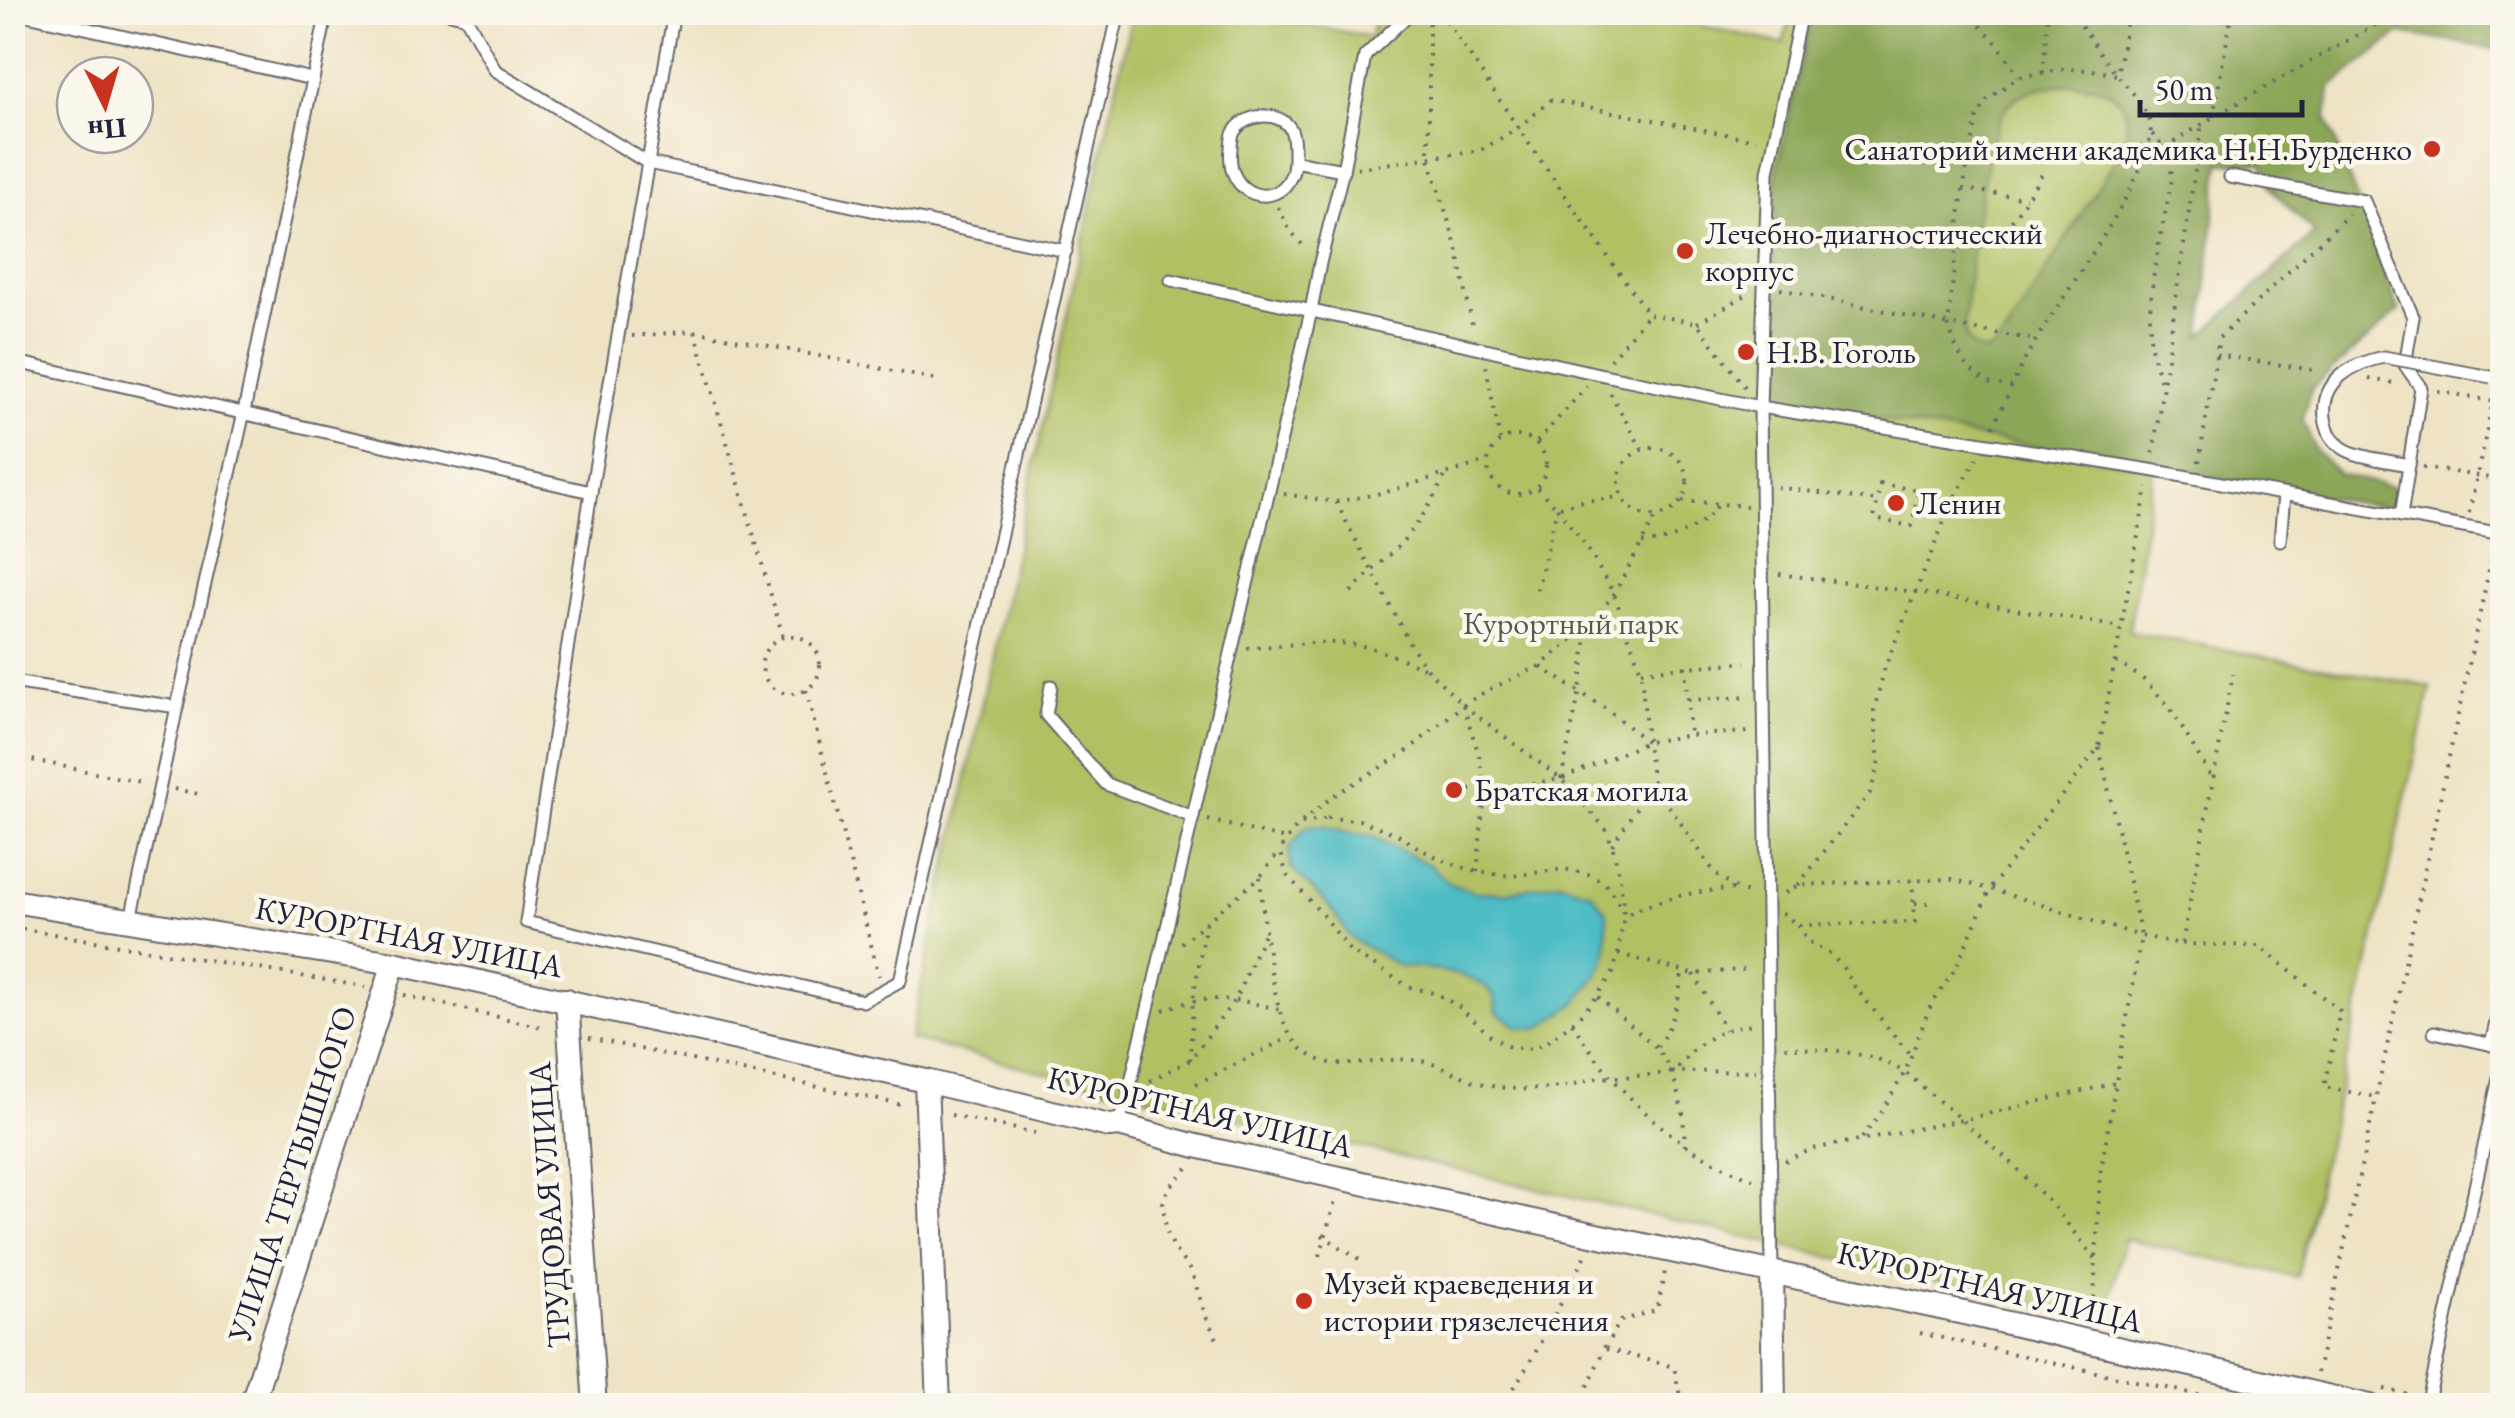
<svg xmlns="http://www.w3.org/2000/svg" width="2515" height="1418" font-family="'EB Garamond',serif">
<rect width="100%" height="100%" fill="#fbf7ec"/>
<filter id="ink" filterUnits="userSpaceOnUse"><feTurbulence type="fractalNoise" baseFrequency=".01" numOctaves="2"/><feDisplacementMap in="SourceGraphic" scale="20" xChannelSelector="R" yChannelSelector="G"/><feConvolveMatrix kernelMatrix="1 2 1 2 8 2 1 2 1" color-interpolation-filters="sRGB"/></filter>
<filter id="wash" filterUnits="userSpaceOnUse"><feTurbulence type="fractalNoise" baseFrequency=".0048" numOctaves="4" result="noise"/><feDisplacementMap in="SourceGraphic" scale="40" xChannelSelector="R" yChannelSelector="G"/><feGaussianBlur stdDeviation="2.25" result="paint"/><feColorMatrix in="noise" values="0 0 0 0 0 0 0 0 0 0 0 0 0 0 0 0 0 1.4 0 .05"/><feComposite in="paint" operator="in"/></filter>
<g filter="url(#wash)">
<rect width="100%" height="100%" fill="#eee3c4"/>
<polygon fill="#b0c063" stroke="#69714f" stroke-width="2.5" points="1641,12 1783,44 1791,13 2401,13 2205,127 2129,632 2431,687 2297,1277 2124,1239 2105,1321 1118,1091 910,1039 1132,13 1248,13 1370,37 1376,13"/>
<path fill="#8ca659" stroke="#57644a" stroke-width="2.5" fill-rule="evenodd" d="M2445,12L2502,26V50L2400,33L2330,88L2327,119L2399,311L2312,388L2302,418L2315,450L2339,474L2395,488L2392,509L1772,401L1776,175L1812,13ZM2076,84C2120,87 2138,108 2120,152L2014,322L1997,346L1986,352C1969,348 1964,339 1964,322C1969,277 1982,132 2010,103C2027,86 2053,86 2076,84ZM2220,163H2263L2269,187L2315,233L2201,336Z"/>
<polygon fill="#4ebcc4" stroke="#386f80" stroke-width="2.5" points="1324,826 1345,833 1371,836 1428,864 1452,885 1475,892 1504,893 1559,882 1591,892 1607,912 1606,953 1604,962 1595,978 1575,1004 1540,1028 1519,1027 1497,1012 1493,994 1485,986 1464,976 1433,969 1399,966 1351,938 1329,906 1291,868 1289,849 1306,827"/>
</g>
<g filter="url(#ink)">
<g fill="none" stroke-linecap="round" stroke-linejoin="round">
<defs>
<g id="lane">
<polyline points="14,12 312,79"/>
<polyline points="447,12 466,17 495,70 648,163 1066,251"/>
<polyline points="674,12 591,492 526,922 863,1001 900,981 1119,12"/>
<path d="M1294,161C1293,166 1294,171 1291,176C1276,211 1225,196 1231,149C1231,146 1232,136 1233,134C1243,113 1280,109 1291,130C1295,140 1294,150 1294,161L1343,170"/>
<polyline points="2230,177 2364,201 2413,317 2405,365 2421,388 2401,516"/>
<polyline points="1171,280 1599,374 1760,407 2150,470 2502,534"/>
<polyline points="12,361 591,492"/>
<polyline points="2376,459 2409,465"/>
<polyline points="2280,540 2284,495"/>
<polyline points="12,682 177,707 244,412 327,12"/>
<polyline points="1051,686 1046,715 1106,784 1193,817"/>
<polyline points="131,919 177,707"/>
<polyline points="2434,1032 2502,1047"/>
<polyline points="2491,1045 2502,995"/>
<polyline points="1129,1090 1311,311 1320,263 1343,170 1365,56 1411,12"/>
<polyline points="1119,1125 1124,1105"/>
<polyline points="1772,1272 1760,407 1768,172 1801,12"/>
<polyline points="2427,1406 2502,1064"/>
</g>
<g id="street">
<polyline points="12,901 394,963 926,1081 1109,1126 1119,1125 1196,1146 1596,1235 1964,1313 2370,1406"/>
<polyline points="567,1000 595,1406"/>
<polyline points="926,1081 939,1406"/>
<polyline points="1772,1272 1774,1406"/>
<polyline points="251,1406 394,963"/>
</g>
</defs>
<use href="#lane" stroke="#69666b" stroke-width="15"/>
<use href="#street" stroke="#69666b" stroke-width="26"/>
<g stroke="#69666b" stroke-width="4" stroke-dasharray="2.5 8" stroke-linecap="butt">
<polyline points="1429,12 1429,158 1458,252 1473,329"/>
<polyline points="1441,12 1518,128 1648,314 1697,323 1745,387"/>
<path d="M1964,12C1988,31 2005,50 2018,77"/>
<polyline points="2043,73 2048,12"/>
<polyline points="2213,117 2232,12"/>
<path d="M2152,134C2165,148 2170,159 2172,178C2163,229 2145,294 2151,346C2153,359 2157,372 2162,384"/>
<polyline points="2165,148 2213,117 2398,12"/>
<polyline points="1357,168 1481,150 1518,128 1551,100 1756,140"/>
<polyline points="1963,189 2026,198"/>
<polyline points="1278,207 1289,229 1306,249"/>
<polyline points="2006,230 2044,171"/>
<polyline points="1780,289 1971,329 2036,340"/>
<polyline points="1697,323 1748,294"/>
<polyline points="695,331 783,637"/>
<polyline points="632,336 695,331 938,380"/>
<polyline points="2216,355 2320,371"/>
<polyline points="1610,360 1648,314"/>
<polyline points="1486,366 1500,440"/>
<polyline points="2369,379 2399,384"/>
<polyline points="2012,387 1988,383 1967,367 1956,348 1948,324 1963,189 1977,118 1987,100 2018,77 2065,69 2092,70 2117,75 2128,12"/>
<polyline points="2438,391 2502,403"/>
<polyline points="1610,393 1642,449"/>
<path d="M1993,427C2007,398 2020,366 2037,338C2061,299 2160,164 2150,124C2145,103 2130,91 2117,75C2100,55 2087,33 2072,12"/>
<circle cx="1517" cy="465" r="29"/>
<polyline points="1537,442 1587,386"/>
<circle cx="1653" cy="482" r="34"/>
<polyline points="2153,453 2202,123"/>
<polyline points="2199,462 2219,338 2349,214"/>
<polyline points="2423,467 2502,480"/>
<polygon points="1880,484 1918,490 1912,526 1874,519"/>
<polyline points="1777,487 1877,501"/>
<polyline points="1537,488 1557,508 1583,501 1622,497"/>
<polyline points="1284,494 1336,502 1386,492 1488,461"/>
<polyline points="1682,501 1747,506"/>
<path d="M1336,502L1409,642L1427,669L1463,705L1561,779L1606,829L1612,845L1620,877L1624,915C1660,899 1694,890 1735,889"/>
<polyline points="1557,508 1586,546 1614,594 1641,671 1647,742 1653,783 1715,873 1737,889 1752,895"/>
<polyline points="2469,513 2493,401"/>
<path d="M1642,543C1674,541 1699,530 1719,504"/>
<polyline points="1779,574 1916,592 2120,627"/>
<polyline points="1537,590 1557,508"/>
<path d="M1351,592C1369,572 1391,556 1408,535C1424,516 1435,496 1446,474"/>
<circle cx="791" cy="665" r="29"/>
<path d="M1247,648C1286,646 1328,638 1367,647C1387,652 1408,662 1427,669"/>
<polyline points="2116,662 2142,678 2169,706 2213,780"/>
<polyline points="1685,666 1690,735"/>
<polyline points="1541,667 1609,711 1647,742"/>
<polyline points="1641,671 1746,662"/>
<polyline points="806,690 879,976"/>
<polyline points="1688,700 1748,697"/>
<polyline points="1463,705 1479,755 1485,790 1477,872"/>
<polyline points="12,756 145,783"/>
<polyline points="1561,779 1580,690 1588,627"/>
<polyline points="174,789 199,794"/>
<polyline points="1459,790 1485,790 1561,779 1647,742 1690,735 1751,732"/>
<polygon points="1327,818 1359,820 1397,834 1422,850 1450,863 1477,872 1512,876 1564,869 1588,874 1605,883 1615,897 1624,915 1618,954 1613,973 1592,1003 1572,1023 1544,1044 1527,1049 1507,1046 1491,1036 1459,1007 1437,994 1408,986 1350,951 1326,919 1288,876 1283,863 1281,849 1287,839 1298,825"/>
<polyline points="1208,820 1286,839"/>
<polyline points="1302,822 1333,796 1406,752 1463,705 1488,690 1540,666 1588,627 1614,594 1657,515"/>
<polyline points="1612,845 1653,783"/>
<path d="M1260,877C1263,913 1271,1012 1293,1039C1326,1082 1368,1056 1413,1060C1441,1062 1464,1081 1492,1086C1517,1091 1549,1090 1575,1084C1582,1082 1589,1079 1597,1078C1611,1077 1663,1076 1672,1071C1678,1068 1684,1060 1688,1055C1708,1036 1728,1026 1755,1024"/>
<polyline points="1798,885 1870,793 1879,764 1874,710 1885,667 1952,502 1977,458"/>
<polyline points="1785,893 1798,885 1951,879 1990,889 2141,936 2182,944 2233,674"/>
<polyline points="1915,903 1930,903"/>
<polyline points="1782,913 1798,925 1915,922 1912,880"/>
<polyline points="1798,925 1808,941 1830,954 1842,966 1854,986 1911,1056"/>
<polyline points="12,927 366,987"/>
<polyline points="1181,943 1260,877 1280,851"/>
<polyline points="2182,944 2259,946 2340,1011 2324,1087 2375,1097"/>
<polyline points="1618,954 1694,974 1751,969"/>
<polyline points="1694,974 1725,1030"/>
<polyline points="404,995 546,1028"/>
<polyline points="1598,997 1656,1047 1672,1072 1756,1071"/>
<path d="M1163,1010C1210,993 1234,998 1281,1010"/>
<path d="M1572,1023C1616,1092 1675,1151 1753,1179"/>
<polyline points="589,1038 907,1106"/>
<path d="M1657,1047C1674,1022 1679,1002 1682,972"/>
<polyline points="1785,1047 1840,1051 1876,1058 1905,1072 2013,1164 2053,1206 2098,1262"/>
<polyline points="1190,1060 1193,1000 1206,921"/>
<polyline points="1672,1072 1683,1113 1685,1146"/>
<polyline points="1150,1081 1190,1060 1236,998 1265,931"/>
<polyline points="1196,1084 1290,1037"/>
<polyline points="951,1115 1035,1133"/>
<polyline points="1862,1138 1884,1108 1905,1072 1929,1009 1957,966 1990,889 2099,747 2147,487"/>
<polyline points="1785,1161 1813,1149 1962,1120 2116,1083"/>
<polyline points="1188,1168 1168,1189 1163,1203 1166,1230 1175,1250 1192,1273 1206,1317 1217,1339"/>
<polyline points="1322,1235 1365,1263"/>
<polyline points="1320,1256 1336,1197"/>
<polyline points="2093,1319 2100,1175 2141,936 2099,747"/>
<polyline points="1920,1333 2248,1406"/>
<polyline points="1606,1349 1674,1367 1682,1406"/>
<polyline points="2317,1373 2494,547"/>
<polyline points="2384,1389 2414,1396"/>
<polyline points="2442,1402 2458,1406"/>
<polyline points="1503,1406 1534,1355 1587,1253"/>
<polyline points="1580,1406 1604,1348 1621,1321 1657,1310 1665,1272"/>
</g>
<use href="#lane" stroke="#fff" stroke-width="11"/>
<use href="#street" stroke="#fff" stroke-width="22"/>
<defs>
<path id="lane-bridge" d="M2376,459C2364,456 2349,454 2339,445C2330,438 2327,429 2325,418C2320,381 2353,363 2384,357L2491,377"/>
</defs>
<use href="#lane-bridge" stroke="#69666b" stroke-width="15" stroke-linecap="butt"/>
<use href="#lane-bridge" stroke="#fff" stroke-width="11"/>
</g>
</g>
<g fill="#c8321e" stroke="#fbf7ec" stroke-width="4">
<circle cx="2432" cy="149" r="10"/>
<circle cx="1685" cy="251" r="10"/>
<circle cx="1746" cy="352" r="10"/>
<circle cx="1896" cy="503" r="10"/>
<circle cx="1454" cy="790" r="10"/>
<circle cx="1304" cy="1301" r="10"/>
</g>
<g text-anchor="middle" stroke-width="9" stroke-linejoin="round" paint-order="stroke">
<g font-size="32" fill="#22223b" stroke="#fbf7ec" text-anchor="start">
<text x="2412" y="160" text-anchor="end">Санаторий имени академика Н.Н.Бурденко</text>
<text x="1705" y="244">Лечебно-диагностический<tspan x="1705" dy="37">корпус</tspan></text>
<text x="1766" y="363">Н.В. Гоголь</text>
<text x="1916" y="514">Ленин</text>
<text x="1474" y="801">Братская могила</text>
<text x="1324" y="1294">Музей краеведения и<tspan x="1324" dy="37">истории грязелечения</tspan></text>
</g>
<g font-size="32" fill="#545949" stroke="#fbf7ec">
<text x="1571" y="634">Курортный парк</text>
</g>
<g font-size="32" fill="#22223b" stroke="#fbf7ec">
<text transform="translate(409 937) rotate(11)" y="11">КУРОРТНАЯ УЛИЦА</text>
<text transform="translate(1200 1112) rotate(13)" y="11">КУРОРТНАЯ УЛИЦА</text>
<text transform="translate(292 1174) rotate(-72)" y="11">УЛИЦА ТЕРТЫШНОГО</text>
<text transform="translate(549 1205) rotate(-94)" y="11">ТРУДОВАЯ УЛИЦА</text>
<text transform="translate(1990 1287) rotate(13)" y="11">КУРОРТНАЯ УЛИЦА</text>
</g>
</g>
<rect width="2515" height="1418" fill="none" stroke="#fbf7ec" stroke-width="50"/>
<g transform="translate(105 105) rotate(175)"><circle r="48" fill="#fbf7ec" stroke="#a4a2a5" stroke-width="2.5"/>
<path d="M0-8L18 38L0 25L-18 38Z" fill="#c8321e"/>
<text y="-15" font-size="28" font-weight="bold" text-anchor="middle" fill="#22223b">Пн</text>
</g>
<path d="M2140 100v15h162v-15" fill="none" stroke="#22223b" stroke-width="5"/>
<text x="2155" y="100" font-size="30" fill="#22223b" stroke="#fbf7ec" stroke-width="8" paint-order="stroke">50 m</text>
</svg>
